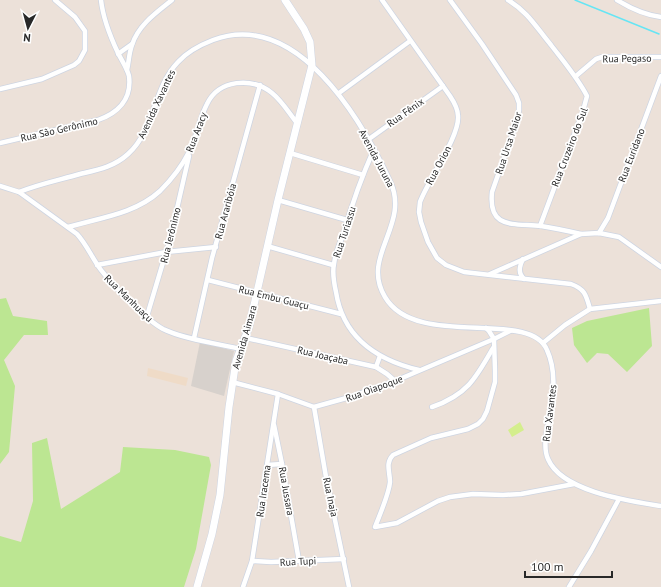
<svg xmlns="http://www.w3.org/2000/svg" width="661" height="587" font-family="'PT Sans',sans-serif">
<rect width="100%" height="100%" fill="#ece1d9"/>
<polygon fill="#efdbc7" points="148,368 188,378 186,386 147,376"/>
<g fill="#bce692">
<polygon points="6,298 13,316 47,321 48,335 24,335 4,360 15,386 9,452 0,464 0,299"/>
<polygon points="649,308 652,346 627,372 608,354 597,353 587,363 574,345 572,328 587,321"/>
<polygon points="47,438 61,509 120,472 123,447 175,450 209,457 211,465 196,549 184,587 0,587 0,536 21,542 33,501 32,443"/>
</g>
<polygon fill="#d4ee8d" points="520,422 524,430 512,437 508,430"/>
<polygon fill="#d7d1cc" points="200,342 234,351 224,396 191,386"/>
<g fill="none" stroke-linecap="round" stroke-linejoin="round">
<polyline stroke="#66e5f4" stroke-width="1.5" points="575,0 659,34"/>
<defs>
<g id="minor">
<path d="M382,0L450,96C454,102 458,109 458,116C460,136 428,180 420,202L419,212L421,222L428,242L437,258L446,265L464,272L571,284C585,289 586,295 590,309"/>
<path d="M450,0L482,44L516,95L519,103V110L517,121L492,192C488,230 514,223 541,226C554,228 568,231 581,234"/>
<path d="M508,0C528,12 536,27 551,45C564,62 577,77 587,96L583,111L540,226"/>
<path d="M617,0C630,8 645,15 661,17"/>
<polyline points="118,54 132,44"/>
<path d="M127,70C129,61 129,53 132,45C138,25 157,12 172,0"/>
<polyline points="576,76 596,59 602,57 661,57"/>
<polyline points="0,89 42,79 74,65 79,61 85,50 85,31 75,17 55,0"/>
<polyline points="339,93 410,41"/>
<polyline points="369,139 443,86"/>
<path d="M0,143L98,120C118,113 132,99 129,76C127,68 122,61 118,53C110,36 103,19 101,0"/>
<path d="M374,149C362,176 352,204 344,232C340,243 335,254 334,264C332,273 334,283 336,292C343,337 377,360 419,370"/>
<polyline points="290,153 363,175"/>
<path d="M0,186L19,192L77,234C87,245 92,258 101,270C114,287 145,319 163,329C183,339 219,344 241,349"/>
<path d="M19,192C39,184 59,180 80,174C97,170 114,167 128,154C155,130 153,88 178,62C187,52 200,45 213,40C297,9 361,119 390,181C411,225 360,256 385,297C416,350 530,308 547,350C556,370 554,392 550,413C548,426 542,446 548,459C562,492 630,501 661,506"/>
<polyline points="278,200 347,220"/>
<path d="M68,227C99,218 135,214 160,191C171,180 182,166 189,152C197,137 199,119 207,104C219,79 252,77 272,93C282,101 289,113 297,123"/>
<polyline points="599,233 608,218 661,76"/>
<polyline points="267,246 333,265"/>
<path d="M523,259C519,267 518,273 524,279"/>
<polyline points="97,265 166,252 216,247"/>
<polyline points="490,274 581,234 599,233 619,237 661,267"/>
<polyline points="208,280 341,314"/>
<polyline points="147,316 170,239 189,156"/>
<path d="M486,328L489,331L494,339L495,371V382L487,411L483,419L478,424L468,429L431,438L393,455C385,463 390,472 390,482C389,494 380,514 375,527L397,523L438,501L450,497L473,494L503,495L521,494L574,484"/>
<polyline points="194,338 212,258 260,85"/>
<polyline points="246,338 376,367 387,374 395,381"/>
<polyline points="543,343 565,325 590,309 661,301"/>
<polyline points="376,367 380,356"/>
<polyline points="232,382 278,394 314,407 350,397 395,381 494,339 510,331"/>
<polyline points="314,407 326,477 349,587"/>
<path d="M432,407C467,395 476,378 493,348"/>
<polyline points="274,425 282,464 299,561"/>
<polyline points="267,465 282,464"/>
<polyline points="252,561 271,562 344,559"/>
<polyline points="243,587 252,561 278,394"/>
<polyline points="569,587 591,551 619,499"/>
</g>
<polyline id="secondary" points="197,587 212,534 220,495 229,407 236,361 249,327 278,200 312,65 310,42 304,29 285,0"/>
</defs>
<use href="#minor" stroke="#ced5e2" stroke-width="6"/>
<use href="#secondary" stroke="#ced5e2" stroke-width="8"/>
<use href="#minor" stroke="#fff" stroke-width="4.5"/>
<use href="#secondary" stroke="#fff" stroke-width="7"/>
</g>
<g text-anchor="middle" stroke-width="3.5" stroke-linejoin="round" paint-order="stroke">
<g font-size="10" fill="#282828" stroke="#fff">
<text transform="translate(627 58) rotate(-1)" y="4">Rua Pegaso</text>
<text transform="translate(156 104) rotate(-65)" y="4">Avenida Xavantes</text>
<text transform="translate(405 112) rotate(-35)" y="4">Rua Fênix</text>
<text transform="translate(59 129) rotate(-13)" y="4">Rua São Gerônimo</text>
<text transform="translate(196 132) rotate(-69)" y="4">Rua Aracy</text>
<text transform="translate(508 143) rotate(-72)" y="4">Rua Ursa Maior</text>
<text transform="translate(569 147) rotate(-69)" y="4">Rua Cruzeiro do Sul</text>
<text transform="translate(631 155) rotate(-69)" y="4">Rua Euridano</text>
<text transform="translate(377 158) rotate(62)" y="4">Avenida Juruna</text>
<text transform="translate(438 165) rotate(-62)" y="4">Rua Orion</text>
<text transform="translate(225 211) rotate(-75)" y="4">Rua Araribóia</text>
<text transform="translate(344 232) rotate(-72)" y="4">Rua Turiassu</text>
<text transform="translate(170 235) rotate(-76)" y="4">Rua Jerônimo</text>
<text transform="translate(274 297) rotate(14)" y="4">Rua Embu Guaçu</text>
<text transform="translate(129 298) rotate(44)" y="4">Rua Manhuaçu</text>
<text transform="translate(244 337) rotate(-74)" y="4">Avenida Aimara</text>
<text transform="translate(323 355) rotate(13)" y="4">Rua Joaçaba</text>
<text transform="translate(374 388) rotate(-20)" y="4">Rua Oiapoque</text>
<text transform="translate(549 413) rotate(-83)" y="4">Rua Xavantes</text>
<text transform="translate(263 491) rotate(-82)" y="4">Rua Iracema</text>
<text transform="translate(287 491) rotate(80)" y="4">Rua Jussara</text>
<text transform="translate(331 497) rotate(78)" y="4">Rua Inaja</text>
<text transform="translate(298 561) rotate(-3)" y="4">Rua Tupi</text>
</g>
</g>
<g transform="translate(28 28) rotate(186)" stroke="#ffffff" stroke-width="3" paint-order="stroke">
<path d="M0-3L7 15L0 10L-7 15Z" fill="#282828"/>
<text y="-6" font-size="11" font-weight="bold" text-anchor="middle" fill="#282828">N</text>
</g>
<path d="M525 571v6h87v-6" fill="none" stroke="#282828" stroke-width="2"/>
<text x="531" y="571" font-size="12" fill="#282828" stroke="#ffffff" stroke-width="3" paint-order="stroke">100 m</text>
</svg>
